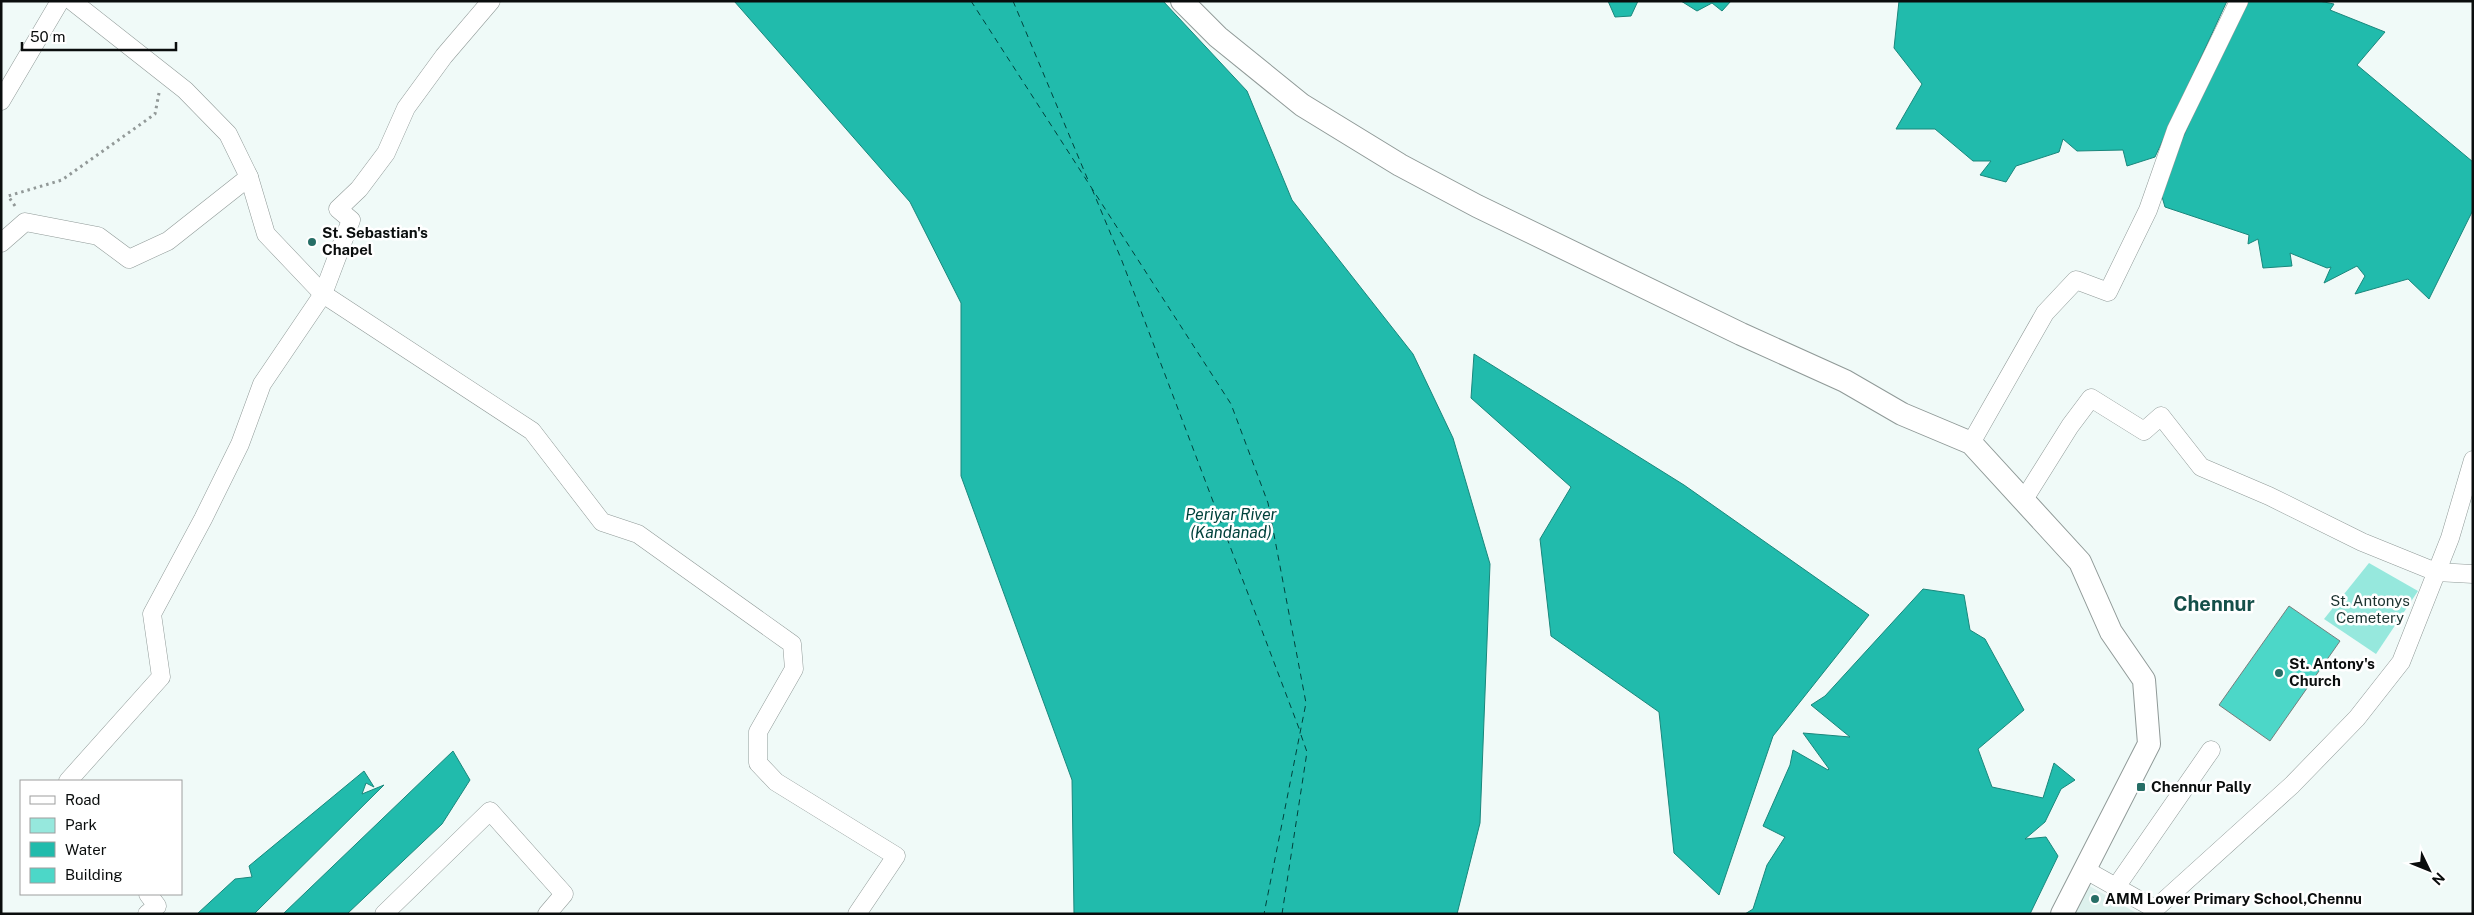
<svg xmlns="http://www.w3.org/2000/svg" width="2474" height="915" font-family="'Public Sans',sans-serif">
<rect width="100%" height="100%" fill="#f0faf8"/>
<polygon fill="#ddf1ed" points="2086,884 2138,914 2070,914"/>
<polygon fill="#96e8dd" points="2369,563 2418,591 2376,654 2324,619"/>
<g fill="#21bbac" stroke="#1a877c">
<polygon points="734,1 1163,1 1247,91 1292,200 1413,354 1453,438 1490,564 1480,823 1457,914 1074,914 1072,780 961,476 961,303 910,202"/>
<polygon points="1608,1 1638,1 1631,16 1615,17"/>
<polygon points="1681,1 1731,1 1722,11 1712,3 1697,11"/>
<polygon points="1899,1 2227,1 2155,157 2127,166 2123,150 2077,151 2063,139 2059,152 2016,166 2006,182 1980,175 1991,161 1973,161 1935,129 1896,129 1922,84 1894,48"/>
<polygon points="2246,1 2319,1 2334,4 2330,10 2385,32 2357,65 2473,162 2473,210 2429,299 2408,279 2355,294 2365,276 2357,266 2324,283 2331,267 2327,268 2290,253 2292,266 2263,268 2258,239 2248,244 2249,235 2165,207 2160,190 2224,44"/>
<polygon points="1474,354 1684,485 1869,615 1773,736 1719,895 1674,853 1659,712 1551,636 1540,539 1571,487 1471,398"/>
<polygon points="1923,589 1964,595 1970,630 1985,639 2024,710 1978,749 1992,787 2043,798 2054,763 2075,780 2061,789 2045,822 2025,839 2046,837 2058,856 2030,914 1745,914 1753,909 1767,865 1785,837 1763,826 1790,765 1793,750 1828,770 1829,769 1803,733 1850,737 1811,705 1825,696"/>
<polygon points="453,751 470,780 442,824 347,914 283,914"/>
<polygon points="364,771 374,787 366,783 362,794 384,785 254,914 197,914 235,879 252,877 249,866"/>
</g>
<g fill="none" stroke-linecap="round" stroke-linejoin="round">
<g stroke="#00423c" stroke-width="1" stroke-dasharray="6 5" stroke-linecap="butt">
<polyline points="971,1 1231,404 1268,503 1306,703 1264,914"/>
<polyline points="1013,1 1088,180"/>
<polyline points="1092,189 1122,261 1300,731"/>
<polyline points="1282,914 1307,752 1301,735"/>
</g>
</g>
<polygon fill="#4cd7c8" stroke="#757e7c" points="2289,606 2340,641 2270,741 2219,705"/>
<g fill="none" stroke-linecap="round" stroke-linejoin="round">
<defs>
<g id="minor">
<polyline points="72,1 185,90 228,134 249,177 266,234 323,294 532,431 602,522 638,534 792,644 794,669 758,732 758,763 776,782 896,856 857,914"/>
<polyline points="1,101 60,1"/>
<polyline points="1,243 25,222 98,236 129,259 168,241 249,177"/>
<polyline points="1971,443 2045,313 2076,280 2108,292 2148,210 2176,130 2239,1"/>
<polyline points="2023,501 2070,426 2091,398 2144,431 2161,416 2201,467 2269,496 2362,542 2436,572 2473,574"/>
<polyline points="68,781 161,677 152,614 203,519 240,444 262,384 323,294 351,220 338,209 359,189 386,153 406,108 444,56 491,1"/>
<polyline points="2084,869 2155,909 2292,785 2357,718 2401,662 2450,538 2473,460"/>
<polyline points="2116,887 2211,750"/>
<polyline points="147,914 157,906 148,894"/>
<polyline points="384,914 490,811 564,894 547,914"/>
</g>
<polyline id="tertiary" points="1182,1 1218,37 1302,105 1400,165 1477,206 1741,334 1845,381 1902,414 1971,443 2080,562 2111,632 2144,680 2149,744 2062,914"/>
</defs>
<use href="#minor" stroke="#909a98" stroke-width="19"/>
<use href="#tertiary" stroke="#909a98" stroke-width="24"/>
<polyline stroke="#929998" stroke-width="3" stroke-dasharray="2.5 4" stroke-linecap="butt" points="15,206 8,196 62,180 155,114 159,93"/>
<use href="#minor" stroke="#fff" stroke-width="18"/>
<use href="#tertiary" stroke="#fff" stroke-width="22"/>
</g>
<g fill="#266e66" stroke="#fff" stroke-width="2">
<circle cx="312" cy="242" r="5"/>
<circle cx="2279" cy="673" r="5"/>
<rect x="2136" y="782" width="10" height="10" rx="2.5"/>
<circle cx="2095" cy="899" r="5"/>
</g>
<g text-anchor="middle" stroke-width="5" stroke-linejoin="round" paint-order="stroke">
<g font-size="15" font-weight="bold" fill="#0a0d0d" stroke="#fff" text-anchor="start">
<text x="322" y="238">St. Sebastian's<tspan x="322" dy="17">Chapel</tspan></text>
<text x="2289" y="669">St. Antony's<tspan x="2289" dy="17">Church</tspan></text>
<text x="2151" y="792">Chennur Pally</text>
<text x="2105" y="904">AMM Lower Primary School,Chennu</text>
</g>
<g font-size="15" fill="#1c3330" stroke="#fff">
<text x="2370" y="606">St. Antonys<tspan x="2370" dy="17">Cemetery</tspan></text>
</g>
<g font-size="16" font-style="italic" fill="#00423c" stroke="#fff">
<text x="1231" y="520">Periyar River<tspan x="1231" dy="18">(Kandanad)</tspan></text>
</g>
<g font-size="20" font-weight="bold" fill="#144f49" stroke="#fff">
<text x="2214" y="611">Chennur</text>
</g>
</g>
<rect width="2474" height="915" fill="none" stroke="#0a0d0d" stroke-width="5"/>
<rect x="20" y="780" width="162" height="115" fill="#ffffff" stroke="#9d9e9e"/>
<rect x="30" y="796" width="25" height="8" fill="#ffffff" stroke="#9d9e9e"/>
<text x="65" y="805" font-size="15" fill="#0a0d0d">Road</text>
<rect x="30" y="818" width="25" height="15" fill="#96e8dd" stroke="#9d9e9e"/>
<text x="65" y="830" font-size="15" fill="#0a0d0d">Park</text>
<rect x="30" y="842" width="25" height="15" fill="#21bbac" stroke="#9d9e9e"/>
<text x="65" y="855" font-size="15" fill="#0a0d0d">Water</text>
<rect x="30" y="868" width="25" height="15" fill="#4cd7c8" stroke="#9d9e9e"/>
<text x="65" y="880" font-size="15" fill="#0a0d0d">Building</text>
<g transform="translate(2429 870) rotate(133)" stroke="#ffffff" stroke-width="4" paint-order="stroke">
<path d="M0-4L9 19L0 12L-9 19Z" fill="#0a0d0d"/>
<text y="-8" font-size="14" font-weight="bold" text-anchor="middle" fill="#0a0d0d">N</text>
</g>
<path d="M22 42v8h154v-8" fill="none" stroke="#0a0d0d" stroke-width="2.5"/>
<text x="30" y="42" font-size="15" fill="#0a0d0d" stroke="#ffffff" stroke-width="4" paint-order="stroke">50 m</text>
</svg>
